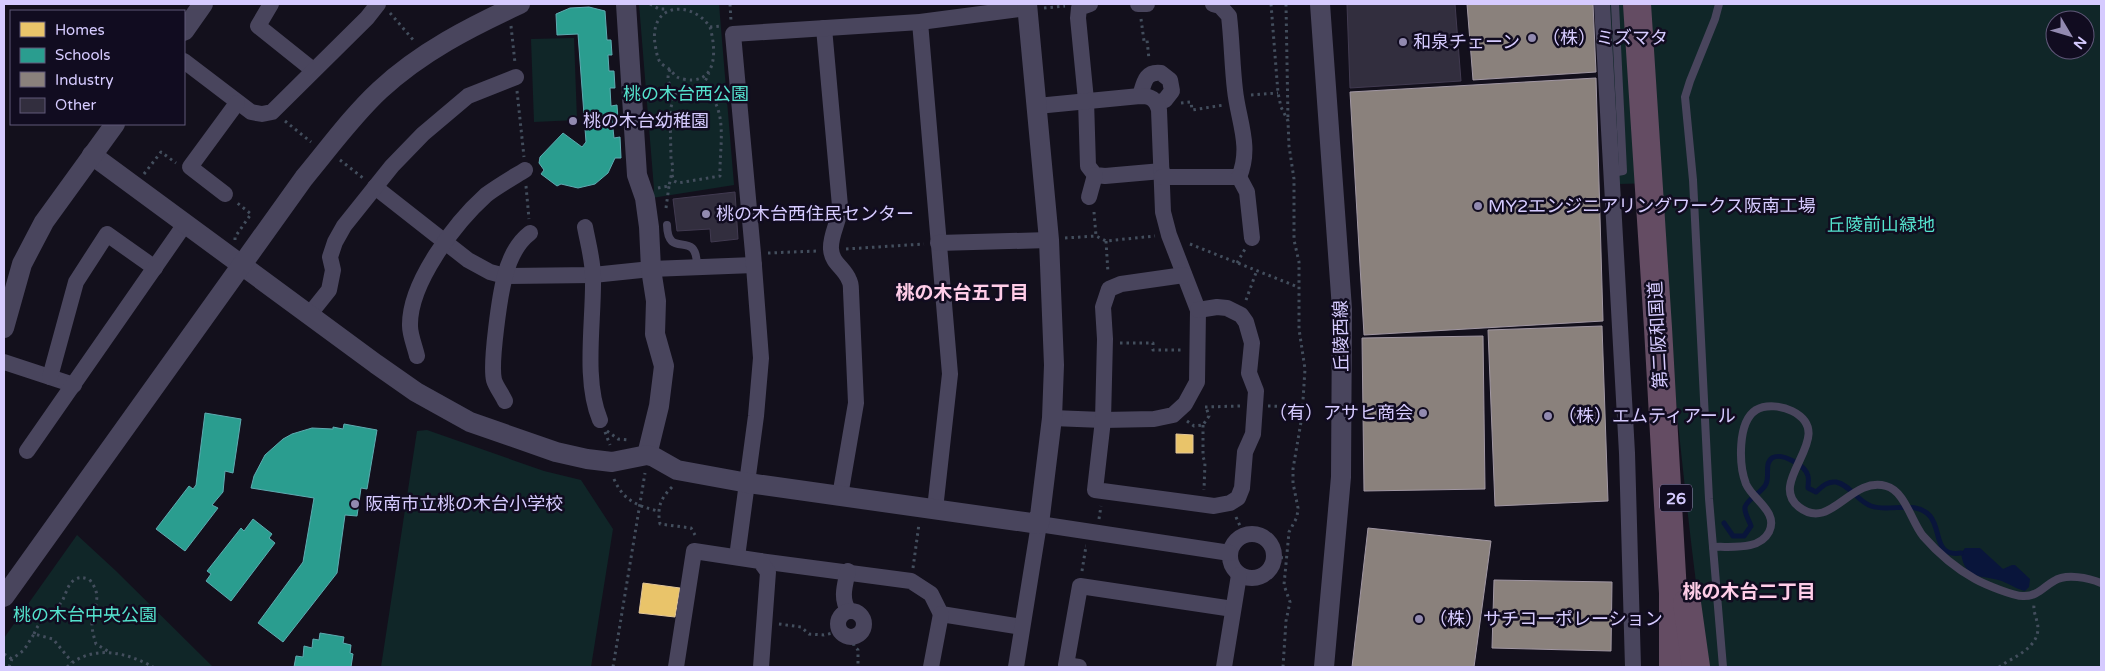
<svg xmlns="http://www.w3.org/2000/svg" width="2105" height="671" font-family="'Varela Round','Noto Sans JP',sans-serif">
<rect width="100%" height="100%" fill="#13101c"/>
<g fill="#102628" fill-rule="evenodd">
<polygon points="639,4 719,4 734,185 652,198 654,189"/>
<path d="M1607,4H2101V667H1707C1685,507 1669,345 1658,183L1619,184ZM2055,20H2085V50H2055Z"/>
<polygon points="574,38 577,120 534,122 531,39"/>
<polygon points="427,430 544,471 581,480 613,529 591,667 381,667 417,431"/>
<polygon points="77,535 116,571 213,667 4,667 4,638"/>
</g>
<path fill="#09153b" d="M1965,548H1980L2003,569L2012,565H2015L2030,579L2029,587L2025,591C2017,589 2013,586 2006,583C1987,573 1965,584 1961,553Z"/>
<g fill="#e9c46a" stroke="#e3c697">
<polygon points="1176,434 1193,435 1193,453 1176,453"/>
<polygon points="643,583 680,588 675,617 639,613"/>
</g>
<g fill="#2a9d8f" stroke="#5eabb1">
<polygon points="589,7 605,11 607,40 611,40 612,55 608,55 609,71 614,71 615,88 610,88 611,106 617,105 618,119 612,119 614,138 620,137 621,158 615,158 608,173 595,184 578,188 561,184 557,186 541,174 544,170 539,163 540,157 563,133 582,147 586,142 578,34 557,35 556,14 570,8"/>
<polygon points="205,413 241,419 233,473 225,471 223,492 212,505 218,508 185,551 156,529 189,486 193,489 196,485"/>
<polygon points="344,424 377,430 367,489 361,488 357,516 345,515 337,573 283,642 258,623 303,562 314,498 251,488 254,476 265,455 283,439 292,434 312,428 333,429 333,427 343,429"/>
<polygon points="253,519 272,534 269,538 275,543 231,601 206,581 211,574 207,571 241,528 244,531"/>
<polygon points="320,633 344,637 343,643 351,645 350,653 353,654 351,667 294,667 296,656 303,657 304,646 312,648 313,639 319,640"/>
</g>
<g fill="#8a817c" stroke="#a197a3">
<polygon points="1467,4 1593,4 1596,72 1473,80"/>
<polygon points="1596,78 1603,321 1364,335 1350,92"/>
<polygon points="1602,326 1608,501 1495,506 1488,330"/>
<polygon points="1483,336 1485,489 1364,491 1362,338"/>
<polygon points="1368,528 1491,541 1474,667 1352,667"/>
<polygon points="1494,580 1612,582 1611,651 1492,648"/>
</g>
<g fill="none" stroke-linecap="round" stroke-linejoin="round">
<path stroke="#09153b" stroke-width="5" d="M1724,523L1733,536H1744L1751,526C1749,520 1744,513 1745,507C1748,498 1762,493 1766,484C1770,476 1764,464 1772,458C1782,452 1806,466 1808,476C1809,480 1808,485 1808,488L1816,492C1822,487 1827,481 1836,482C1850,485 1857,501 1871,506C1890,513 1915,499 1930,516C1942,530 1933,557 1961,553"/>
</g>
<g fill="#322e3e" stroke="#413a50">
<polygon points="1347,4 1455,4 1461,81 1350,88"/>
<polygon points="735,192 738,239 711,242 710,229 677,231 673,199"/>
</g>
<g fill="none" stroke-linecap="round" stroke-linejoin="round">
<g stroke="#434e5d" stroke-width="3" stroke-dasharray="2.5 4" stroke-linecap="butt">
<polyline points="650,4 659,9 665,9"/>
<polyline points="730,4 731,21"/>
<polyline points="1271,4 1278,93 1281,107 1288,121 1289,146 1294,179 1294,240 1299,262 1299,329 1305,369 1302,416 1293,469 1293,483 1298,508 1297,517 1289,532 1284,585 1290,602 1286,621 1283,667"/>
<polyline points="1286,4 1288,120"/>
<polyline points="1044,8 1065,6"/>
<polyline points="390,13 415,42"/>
<polyline points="1141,19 1144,41 1147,40 1149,59"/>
<polyline points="511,26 515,63"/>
<path d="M710,27C715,45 719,79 692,80C688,80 681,79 677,77C674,75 672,71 669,69C667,67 662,65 660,62C657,58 656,49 655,44C649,2 692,0 710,27L721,26"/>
<polyline points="517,91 524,157"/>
<polyline points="1251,95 1278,93"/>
<polyline points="1181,103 1191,102 1192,110 1224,105"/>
<polyline points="285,121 311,142"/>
<polyline points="340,160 363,178"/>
<polyline points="144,174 161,152 176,163"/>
<path d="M672,175L674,181L678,183L720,176C719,147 730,106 702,88L709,73"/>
<polyline points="526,186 529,219"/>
<path d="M658,188L669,186L673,167L671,159L670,110L676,92C668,84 666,80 670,69"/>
<polyline points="666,208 669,186"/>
<polyline points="1094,212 1096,236"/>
<polyline points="1065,238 1096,236 1106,241 1155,236"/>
<polyline points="235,240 235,237 251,214 236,202"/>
<polyline points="1106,241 1108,273"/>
<polyline points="1190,244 1298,287"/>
<polyline points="846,249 924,244"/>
<polyline points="768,253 817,251"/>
<polyline points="1237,263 1245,249"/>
<polyline points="1246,300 1257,270"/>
<polyline points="1120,343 1153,343 1153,350 1182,350"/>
<polyline points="1268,406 1303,407"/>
<polyline points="1205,407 1240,406"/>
<polyline points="1187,421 1194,426 1203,425 1209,416 1206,407"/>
<polyline points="1203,425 1203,457 1205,462 1204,490"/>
<polyline points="607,431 618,439 628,440"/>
<polyline points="605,432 610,445"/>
<path d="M614,479C623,500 637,506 658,511"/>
<path d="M672,487C660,499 657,508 660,524L691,528L695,535"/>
<polyline points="1236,517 1244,535"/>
<polyline points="1099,519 1101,506"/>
<polyline points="1274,557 1286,558"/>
<polyline points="913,568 919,524"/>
<polyline points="1082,571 1086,546 1085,546"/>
<polyline points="779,624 801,627 809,634 824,635 833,633 839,630"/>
<path d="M34,634C39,620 50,615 60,604C66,597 66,586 74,580C80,576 83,578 89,579C104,597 93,605 92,624C92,631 94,637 96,644L111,653"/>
<polyline points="852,637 854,646 858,650 858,667"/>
<polyline points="4,654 12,659"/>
<polyline points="9,667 12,659 24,650 34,634 53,639 72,662"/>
<path d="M67,667C92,644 126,652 153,667"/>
<polyline points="613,667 645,473"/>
<path d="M1999,667C2013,657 2037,649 2038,629C2038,620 2033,613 2034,605"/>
</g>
<g stroke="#49455d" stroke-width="8">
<polyline points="1719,4 1715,19 1690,81 1685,97 1693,180 1709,499 1723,667"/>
<polyline points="1612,173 1623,171 1615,4"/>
<path d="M667,225C668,262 697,226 697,267"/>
<path d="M1713,547C1731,546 1759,551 1769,532C1779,512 1753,500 1746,484C1739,466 1737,422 1756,410C1766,404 1782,406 1792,411C1840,435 1765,481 1799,507C1831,532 1850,476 1886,486C1905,491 1911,521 1923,536C1937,552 1957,569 1975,579C1984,584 2015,597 2024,596C2038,596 2043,587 2054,581C2066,573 2089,578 2101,583"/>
</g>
<g stroke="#49455d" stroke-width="16">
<polyline points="271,4 258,26 313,70"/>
<polyline points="1090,4 1079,8 1078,18 1086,100 1088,166 1095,175 1105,176 1162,171"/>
<polyline points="1138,4 1147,4"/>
<polyline points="1602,4 1627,453 1633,667"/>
<polyline points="920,22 950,374 935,509"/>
<path d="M824,28L840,206C840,221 830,234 831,249C832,264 844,267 849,280C851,283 851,288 851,291L856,403L840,496"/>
<polyline points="184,61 251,112 262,114 272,112 367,18 378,4"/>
<path d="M1140,96C1144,83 1145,71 1161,73L1170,80L1172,91L1165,100L1157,103"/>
<path d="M1037,106L1140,96C1151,96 1156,99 1159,110L1163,212L1169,235L1198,310L1197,382L1185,404L1173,415L1154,419L1103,420L1052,418"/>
<path d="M1162,177H1239C1252,147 1238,120 1235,90C1232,65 1232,41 1229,16L1220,6L1213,4"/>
<polyline points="1239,177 1247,192 1252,238"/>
<polyline points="375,187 468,260 490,272 505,276 593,275 651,269 754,265"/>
<polyline points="225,194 190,167 237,103"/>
<polyline points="1089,197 1095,175"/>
<path d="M585,227C588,243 593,261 593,277C594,321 583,379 600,420"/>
<polyline points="938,243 1049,240"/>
<polyline points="1184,275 1121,284 1109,289 1103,307 1105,339 1103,420 1095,490 1214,506 1230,503 1238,498 1242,488 1245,452 1253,434 1256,391 1249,373 1252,343 1246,322 1241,315 1227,308 1217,307 1198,310"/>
<polyline points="309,315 329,290 333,270 330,257 335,242 344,226 392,166 423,134 468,96 516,77"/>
<path d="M417,356C415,347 410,335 410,326C409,283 455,223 486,195C498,186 512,178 525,170"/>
<polyline points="4,362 74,385"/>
<polyline points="50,377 76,282 107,234 155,268"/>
<path d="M505,401C502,394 496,387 494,380C490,363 500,294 505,276C509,260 517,243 530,233"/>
<polyline points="27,451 185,224"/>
<circle cx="1252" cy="556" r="22"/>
<polyline points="737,557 756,416 761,358 753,253 733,34 920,22 1027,8"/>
<polyline points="760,561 911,581 931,594 941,614 1022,627"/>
<path d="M848,571C845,585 840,599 849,611"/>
<circle cx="851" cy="624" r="13"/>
<polyline points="676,667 694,551 760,561 768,572 761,667"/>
<polyline points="931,667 941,614"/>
<polyline points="1016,667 1039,524 1230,553"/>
<polyline points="1079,667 1066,665 1080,586 1233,609"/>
<polyline points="1224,667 1239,575"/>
</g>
<g stroke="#49455d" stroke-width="20">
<polyline points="626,4 637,175 645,198 649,227 651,269 656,301 655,334 664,366 659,406 647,455"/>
<polyline points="1320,4 1342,309 1341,477 1324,667"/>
<polyline points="184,31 203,4"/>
<polyline points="92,155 376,364 416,392 470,422 556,452 587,459 612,462 647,455 654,457 677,470 748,483 1039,524 1052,418 1054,365 1049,240 1027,4"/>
<polyline points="4,328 22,264 44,222 115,124"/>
<path d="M4,597L304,178C329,148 352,116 380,90C421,52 470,27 520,4"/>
</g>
<g stroke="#644c63" stroke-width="28">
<polyline points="1637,4 1658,328 1673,593 1673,667"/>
<polyline points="1687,603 1696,667"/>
</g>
</g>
<g fill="#928ab0" stroke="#110c20" stroke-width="2">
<circle cx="1532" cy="38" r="5"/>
<circle cx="1403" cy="42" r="5"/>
<circle cx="573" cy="121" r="5"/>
<circle cx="1478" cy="206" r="5"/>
<circle cx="706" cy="214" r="5"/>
<circle cx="1423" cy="413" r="5"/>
<circle cx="1548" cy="416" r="5"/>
<circle cx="355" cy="504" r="5"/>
<circle cx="1419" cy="619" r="5"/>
</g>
<g text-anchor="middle" stroke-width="5" stroke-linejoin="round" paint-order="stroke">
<rect fill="#110c20" stroke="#9b92bc" stroke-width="1" x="1660" y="484.5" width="32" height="27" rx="4"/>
<g font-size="16" font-weight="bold" fill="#d6cbff">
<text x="1676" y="504">26</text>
</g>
<g font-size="18" fill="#d6cbff" stroke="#110c20" text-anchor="start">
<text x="1542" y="44">（株）ミズマタ</text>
<text x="1413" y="48">和泉チェーン</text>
<text x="583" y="127">桃の木台幼稚園</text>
<text x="1488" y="212">MY2エンジニアリングワークス阪南工場</text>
<text x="716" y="220">桃の木台西住民センター</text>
<text x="1413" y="419" text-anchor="end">（有）アサヒ商会</text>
<text x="1558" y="422">（株）エムティアール</text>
<text x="365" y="510">阪南市立桃の木台小学校</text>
<text x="1429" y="625">（株）サチコーポレーション</text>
</g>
<g font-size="18" fill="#54e2cd" stroke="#110c20">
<text x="686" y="100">桃の木台西公園</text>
<text x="1881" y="231">丘陵前山緑地</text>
<text x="85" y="621">桃の木台中央公園</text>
</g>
<g font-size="18" fill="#d6cbff" stroke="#110c20">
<text transform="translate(1658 335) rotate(-93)" y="6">第二阪和国道</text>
<text transform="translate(1341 336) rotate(-91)" y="6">丘陵西線</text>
</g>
<g font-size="19" font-weight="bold" fill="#ffcde8" stroke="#110c20">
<text x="962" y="299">桃の木台五丁目</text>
<text x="1749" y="598">桃の木台二丁目</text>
</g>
</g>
<rect width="2105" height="671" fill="none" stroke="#d6cbff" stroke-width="10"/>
<rect x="10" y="10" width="175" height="115" fill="#110c20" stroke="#605879"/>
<rect x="20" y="22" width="25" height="15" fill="#e9c46a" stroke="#605879"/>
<text x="55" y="35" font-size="15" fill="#d6cbff">Homes</text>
<rect x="20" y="48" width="25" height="15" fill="#2a9d8f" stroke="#605879"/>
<text x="55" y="60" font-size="15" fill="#d6cbff">Schools</text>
<rect x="20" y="72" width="25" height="15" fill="#8a817c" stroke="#605879"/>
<text x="55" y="85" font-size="15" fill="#d6cbff">Industry</text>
<rect x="20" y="98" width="25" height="15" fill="#322e3e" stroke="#605879"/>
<text x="55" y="110" font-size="15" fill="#d6cbff">Other</text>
<g transform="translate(2070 35) rotate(128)"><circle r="24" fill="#110c20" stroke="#605879"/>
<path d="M0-4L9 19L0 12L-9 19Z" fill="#928ab0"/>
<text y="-8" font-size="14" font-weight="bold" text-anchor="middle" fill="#d6cbff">N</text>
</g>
</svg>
